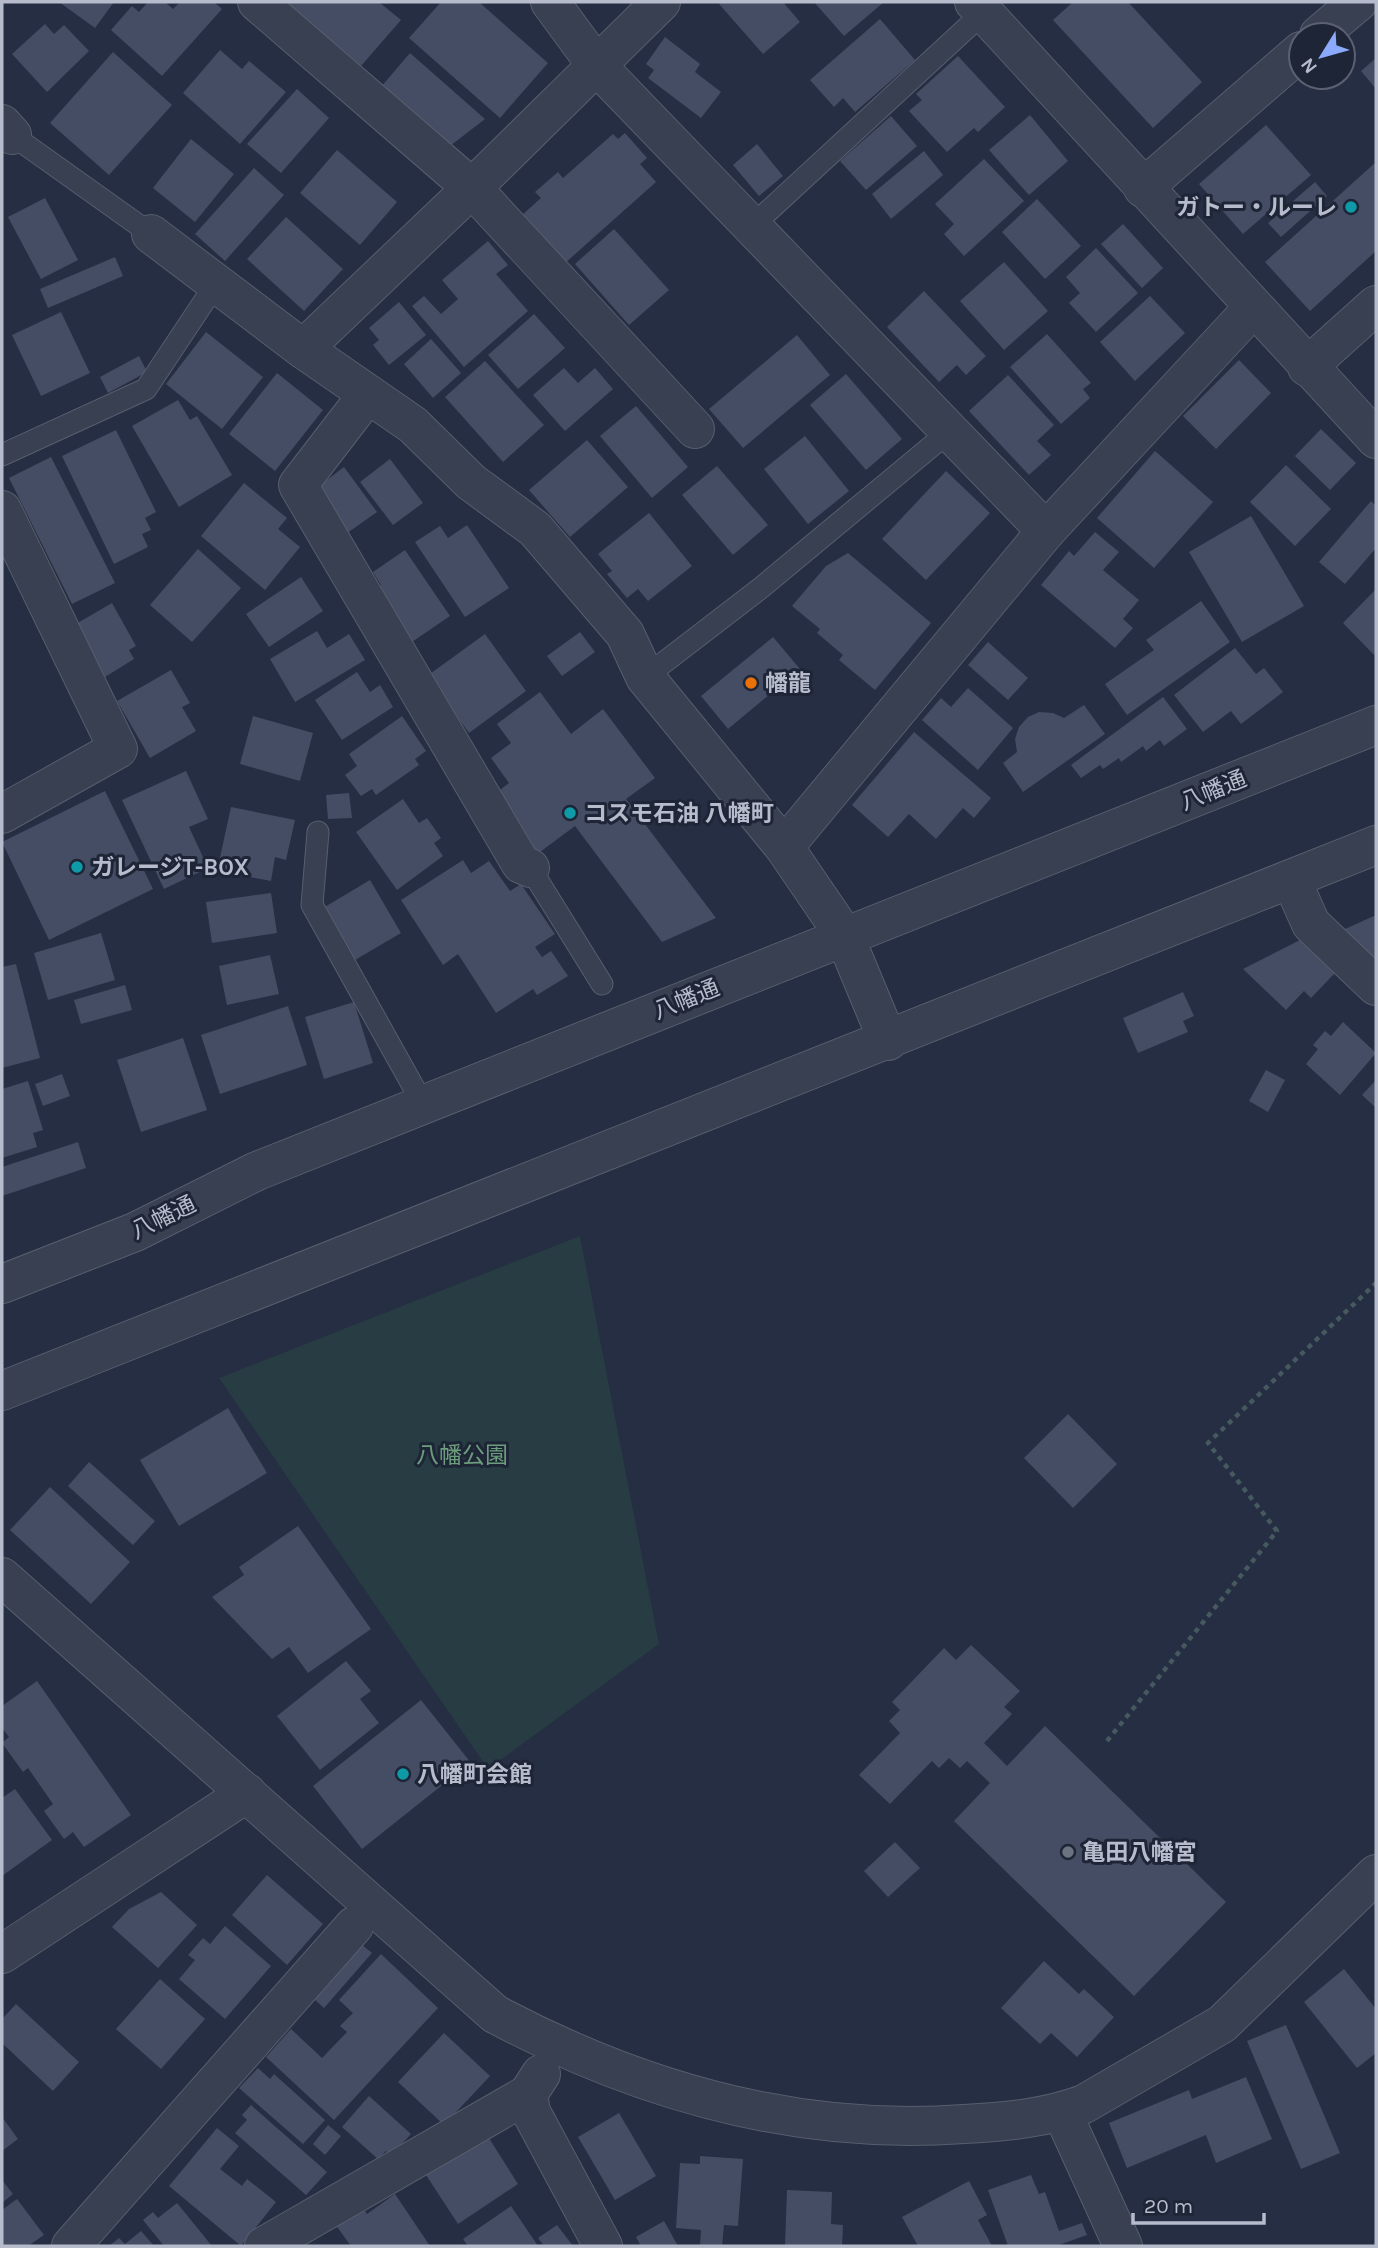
<svg xmlns="http://www.w3.org/2000/svg" width="1378" height="2248" font-family="Karla,'Noto Sans JP',sans-serif">
<rect width="100%" height="100%" fill="#252e42"/>
<polygon fill="#273c43" points="580,1236 659,1644 488,1769 219,1378"/>
<g fill="#444d64">
<polygon points="59,2 114,2 95,28"/>
<polygon points="148,2 165,2 173,9 180,2 214,2 222,9 162,76 111,30 132,6 139,12"/>
<polygon points="286,2 379,2 401,20 361,66"/>
<polygon points="441,2 479,2 548,63 500,118 409,38"/>
<polygon points="722,2 783,2 800,22 763,54 719,4"/>
<polygon points="814,2 884,2 844,36"/>
<polygon points="1073,2 1128,2 1202,82 1153,128 1053,20"/>
<polygon points="880,19 915,60 855,112 843,98 834,107 810,80"/>
<polygon points="45,24 54,34 64,25 89,51 47,92 12,54"/>
<polygon points="665,37 700,64 695,72 721,92 701,118 648,78 654,70 646,64"/>
<polygon points="220,50 242,69 249,61 286,92 240,144 183,93"/>
<polygon points="113,52 172,105 109,175 50,123"/>
<polygon points="410,53 485,119 450,146 381,87"/>
<polygon points="958,56 1005,107 978,132 974,128 947,152 909,111 922,100 916,94"/>
<polygon points="1376,58 1376,89 1361,71"/>
<polygon points="297,89 329,118 281,173 247,144"/>
<polygon points="1030,115 1068,161 1029,195 989,150"/>
<polygon points="891,116 917,146 866,190 840,161"/>
<polygon points="1266,125 1311,175 1243,234 1199,184"/>
<polygon points="625,133 647,158 640,164 656,182 564,264 521,216 541,198 535,192 558,172 563,178 613,134 618,139"/>
<polygon points="191,139 234,174 195,222 153,188"/>
<polygon points="757,144 783,176 759,196 733,165"/>
<polygon points="337,150 397,202 360,245 300,193"/>
<polygon points="924,151 943,175 891,219 872,194"/>
<polygon points="984,159 1024,201 964,256 944,234 954,224 935,204"/>
<polygon points="1376,162 1376,251 1310,311 1265,262"/>
<polygon points="254,168 284,195 225,261 195,234"/>
<polygon points="1315,182 1327,196 1281,237 1268,223"/>
<polygon points="45,198 78,260 41,279 8,217"/>
<polygon points="1037,199 1081,246 1045,279 1002,232"/>
<polygon points="286,217 343,269 304,311 247,259"/>
<polygon points="1123,224 1163,268 1142,288 1101,244"/>
<polygon points="614,229 669,290 629,325 575,264"/>
<polygon points="488,241 508,265 496,274 528,311 464,367 412,306 424,296 441,314 458,299 442,280"/>
<polygon points="1096,248 1138,293 1096,332 1069,303 1080,293 1066,277"/>
<polygon points="115,257 123,276 48,308 40,289"/>
<polygon points="1004,262 1048,311 1004,350 960,301"/>
<polygon points="924,291 986,356 966,375 957,365 939,382 887,327"/>
<polygon points="1150,296 1185,333 1135,381 1100,342"/>
<polygon points="399,302 426,335 389,365 373,345 379,340 369,328"/>
<polygon points="61,312 90,373 41,396 12,335"/>
<polygon points="534,314 565,348 518,389 488,355"/>
<polygon points="206,332 263,377 222,429 166,384"/>
<polygon points="1047,334 1091,383 1083,389 1090,398 1061,424 1010,367"/>
<polygon points="797,335 830,375 743,448 709,409"/>
<polygon points="431,339 461,373 433,398 404,364"/>
<polygon points="139,356 147,372 108,393 100,377"/>
<polygon points="1239,360 1271,393 1216,449 1183,416"/>
<polygon points="485,361 544,425 503,462 445,397"/>
<polygon points="564,368 578,383 595,368 613,389 565,431 533,395"/>
<polygon points="277,373 323,410 275,471 229,434"/>
<polygon points="846,374 902,439 866,470 810,405"/>
<polygon points="1008,375 1054,425 1037,441 1051,455 1029,475 969,411"/>
<polygon points="178,400 190,420 197,416 232,475 179,507 132,426"/>
<polygon points="636,406 688,467 652,498 600,436"/>
<polygon points="1321,429 1356,463 1330,490 1295,456"/>
<polygon points="116,430 156,512 145,518 151,530 142,534 148,547 114,564 62,456"/>
<polygon points="805,436 849,491 808,524 764,469"/>
<polygon points="587,440 628,487 570,537 529,490"/>
<polygon points="1155,451 1213,502 1154,568 1097,518"/>
<polygon points="51,457 115,583 72,604 9,478"/>
<polygon points="390,459 423,503 393,525 360,482"/>
<polygon points="1286,465 1331,509 1295,546 1250,502"/>
<polygon points="717,466 768,525 733,555 682,495"/>
<polygon points="344,467 377,512 343,536 311,492"/>
<polygon points="946,471 990,513 926,580 882,539"/>
<polygon points="244,483 287,518 278,529 300,547 265,590 201,536"/>
<polygon points="1371,501 1376,506 1376,548 1345,584 1319,562"/>
<polygon points="649,513 692,566 648,601 638,589 627,598 607,574 612,571 598,554"/>
<polygon points="1251,516 1304,606 1242,642 1189,552"/>
<polygon points="467,525 509,588 465,617 415,542 440,526 448,538"/>
<polygon points="1095,532 1119,552 1103,570 1139,600 1123,619 1133,628 1115,648 1041,585 1069,551 1074,556"/>
<polygon points="198,549 241,588 192,642 150,605"/>
<polygon points="405,550 450,616 409,644 372,591 381,585 373,572"/>
<polygon points="848,553 931,623 875,690 839,660 843,655 817,633 820,629 792,606 826,566"/>
<polygon points="301,577 323,611 269,647 246,614"/>
<polygon points="1376,589 1376,653 1374,655 1343,623"/>
<polygon points="1201,601 1230,642 1127,715 1105,684 1154,650 1146,640"/>
<polygon points="112,603 136,646 129,650 134,659 105,677 76,624"/>
<polygon points="317,631 327,648 349,634 365,660 295,702 270,659"/>
<polygon points="580,632 595,652 562,676 547,656"/>
<polygon points="485,634 526,691 469,733 427,676"/>
<polygon points="773,637 800,669 728,729 701,696"/>
<polygon points="988,642 1028,678 1008,700 968,665"/>
<polygon points="1235,648 1256,674 1264,668 1283,692 1241,724 1231,711 1203,732 1174,695"/>
<polygon points="171,670 190,703 182,707 196,731 150,758 117,701"/>
<polygon points="357,672 370,692 380,685 393,707 342,740 315,700"/>
<polygon points="968,688 1013,728 978,770 922,720 941,698 951,707"/>
<polygon points="540,692 571,734 603,709 655,778 626,799 716,918 662,942 575,826 536,855 492,796 509,783 491,758 511,743 497,724"/>
<polygon points="1163,697 1187,729 1164,746 1160,740 1146,751 1143,746 1121,762 1119,758 1103,769 1100,765 1081,778 1071,765"/>
<polygon points="1084,705 1105,734 1023,792 1003,763 1017,752 1015,739 1019,727 1028,717 1039,712 1053,713 1064,718"/>
<polygon points="253,716 313,733 300,781 240,764"/>
<polygon points="402,716 426,751 415,759 419,765 376,795 372,789 361,796 345,775 357,766 349,754"/>
<polygon points="914,732 991,798 974,818 963,808 936,839 909,814 888,837 852,805"/>
<polygon points="186,771 208,819 189,827 208,868 164,889 122,800"/>
<polygon points="105,791 153,889 49,940 2,842"/>
<polygon points="349,793 352,818 328,819 326,795"/>
<polygon points="403,799 419,823 427,818 441,838 434,843 443,856 397,890 356,832"/>
<polygon points="231,807 295,820 286,860 275,857 271,881 217,871"/>
<polygon points="463,860 471,873 489,861 510,891 521,884 555,934 535,947 542,957 551,951 568,976 537,995 533,989 496,1013 458,954 443,965 401,900"/>
<polygon points="370,880 401,933 355,960 323,908"/>
<polygon points="271,893 277,933 212,943 206,902"/>
<polygon points="1376,915 1376,964 1343,930"/>
<polygon points="101,933 115,980 48,1000 34,953"/>
<polygon points="1300,940 1335,973 1311,998 1304,991 1286,1010 1243,969"/>
<polygon points="270,955 279,994 227,1005 219,966"/>
<polygon points="16,964 40,1058 2,1068 2,967"/>
<polygon points="125,985 132,1010 81,1024 74,1000"/>
<polygon points="1183,992 1194,1016 1183,1021 1188,1032 1138,1053 1123,1018"/>
<polygon points="354,1002 373,1063 324,1079 305,1017"/>
<polygon points="288,1006 307,1065 220,1094 201,1035"/>
<polygon points="1343,1022 1376,1053 1340,1095 1306,1064 1318,1049 1313,1045 1325,1031 1331,1036"/>
<polygon points="183,1038 207,1110 141,1132 117,1060"/>
<polygon points="1266,1070 1285,1080 1268,1112 1249,1101"/>
<polygon points="62,1074 70,1096 43,1106 35,1084"/>
<polygon points="1376,1080 1376,1108 1362,1095"/>
<polygon points="28,1081 43,1130 33,1133 37,1147 2,1158 2,1089"/>
<polygon points="78,1142 86,1168 2,1196 2,1167"/>
<polygon points="228,1408 267,1473 179,1526 140,1460"/>
<polygon points="1068,1414 1117,1464 1073,1508 1024,1458"/>
<polygon points="89,1462 155,1521 133,1545 68,1486"/>
<polygon points="50,1487 130,1562 91,1604 10,1530"/>
<polygon points="298,1526 371,1629 308,1673 289,1647 272,1659 212,1597 244,1575 239,1567"/>
<polygon points="971,1645 1020,1691 1004,1707 1012,1714 984,1743 1007,1766 1045,1726 1226,1902 1134,1996 954,1821 990,1783 967,1761 960,1768 949,1758 939,1768 932,1761 890,1804 859,1775 900,1733 889,1721 900,1710 892,1702 944,1648 956,1660"/>
<polygon points="346,1661 371,1691 360,1699 379,1723 320,1770 277,1716"/>
<polygon points="37,1681 131,1815 84,1847 73,1832 64,1839 44,1811 53,1804 28,1768 23,1772 2,1743 9,1737 2,1728 2,1706"/>
<polygon points="421,1700 479,1773 464,1785 456,1774 362,1849 313,1786"/>
<polygon points="15,1789 52,1840 2,1876 2,1798"/>
<polygon points="895,1842 920,1868 888,1897 864,1871"/>
<polygon points="267,1875 323,1924 287,1965 232,1915"/>
<polygon points="161,1892 197,1925 158,1968 112,1927 129,1909"/>
<polygon points="225,1926 271,1966 225,2019 179,1979 195,1960 188,1955 203,1938 210,1944"/>
<polygon points="361,1944 372,1953 324,2008 314,1999"/>
<polygon points="381,1954 438,2008 334,2120 266,2057 291,2029 322,2058 347,2032 340,2026 353,2013 339,2000"/>
<polygon points="1044,1961 1079,1994 1084,1989 1114,2017 1077,2057 1051,2033 1040,2044 1001,2008"/>
<polygon points="1344,1969 1376,2009 1376,2053 1357,2068 1304,2002"/>
<polygon points="160,1979 205,2019 161,2069 116,2029"/>
<polygon points="16,2004 79,2062 53,2091 2,2043 2,2019"/>
<polygon points="1286,2025 1340,2153 1301,2169 1247,2041"/>
<polygon points="444,2033 490,2076 444,2125 398,2082"/>
<polygon points="258,2068 270,2079 274,2074 325,2120 303,2144 239,2088"/>
<polygon points="1246,2077 1272,2139 1216,2163 1206,2135 1127,2168 1109,2123 1189,2090 1192,2099"/>
<polygon points="369,2096 411,2134 391,2156 386,2151 378,2159 342,2127"/>
<polygon points="251,2105 327,2172 306,2195 235,2133 247,2120 242,2115"/>
<polygon points="619,2113 656,2176 615,2200 578,2137"/>
<polygon points="2,2117 18,2139 2,2151"/>
<polygon points="328,2125 341,2136 325,2155 313,2144"/>
<polygon points="217,2128 239,2146 220,2169 242,2186 247,2179 276,2202 241,2246 169,2186"/>
<polygon points="487,2135 518,2184 458,2224 426,2175"/>
<polygon points="700,2156 743,2159 738,2226 724,2225 722,2246 700,2246 701,2230 676,2228 680,2163 700,2164"/>
<polygon points="1031,2175 1039,2194 1045,2192 1059,2231 1082,2223 1087,2235 1056,2246 1008,2246 988,2190"/>
<polygon points="2,2180 13,2194 2,2203"/>
<polygon points="969,2181 987,2215 978,2220 992,2246 918,2246 902,2217"/>
<polygon points="787,2190 832,2192 831,2224 843,2225 842,2246 785,2246"/>
<polygon points="395,2194 430,2246 351,2246 335,2224 362,2206 367,2214"/>
<polygon points="17,2199 44,2235 28,2246 2,2246 2,2210"/>
<polygon points="177,2203 212,2246 164,2246 143,2220 153,2212 158,2218"/>
<polygon points="511,2206 538,2246 468,2246 463,2239"/>
<polygon points="664,2221 678,2246 641,2246 636,2237"/>
<polygon points="557,2225 573,2246 544,2246 538,2238"/>
<polygon points="141,2231 154,2246 109,2246 119,2238 125,2244"/>
</g>
<g fill="none" stroke-linecap="round" stroke-linejoin="round">
<defs>
<g id="service">
<polyline points="12,135 151,234"/>
<polyline points="752,226 984,12"/>
<polyline points="2,455 146,389 217,282"/>
<polyline points="645,677 762,587 951,430"/>
<polyline points="318,832 312,905 423,1104"/>
<polyline points="530,868 602,984"/>
</g>
<g id="minor">
<polyline points="257,2 472,188 695,429"/>
<polyline points="550,2 597,66 1046,531"/>
<polyline points="1319,35 1358,2"/>
<polyline points="2,124 12,135"/>
<polyline points="1143,188 1301,51"/>
<polyline points="151,234 303,349 413,425 471,482 535,529 625,634 645,677 784,847 844,935 888,1041"/>
<polyline points="303,349 472,188 661,2"/>
<polyline points="1307,367 1376,305"/>
<polyline points="368,394 298,485 521,864 530,868"/>
<polyline points="2,510 118,749 2,814"/>
<polyline points="784,847 1046,531 1253,308"/>
<polyline points="1291,879 1311,924 1376,986"/>
<path d="M2,1577L495,2014C640,2091 799,2136 964,2124C1004,2122 1047,2118 1084,2104L1222,2024L1376,1874"/>
<polyline points="2,1954 247,1793"/>
<polyline points="541,2074 528,2094 531,2112 603,2246"/>
<polyline points="71,2246 354,1926"/>
<polyline points="264,2246 528,2094"/>
</g>
<g id="tertiary">
<polyline points="974,2 1376,439"/>
<polyline points="2,1284 135,1232 257,1171 1376,725"/>
<polyline points="2,1391 1376,845"/>
<polyline points="1062,2112 1123,2246"/>
</g>
</defs>
<use href="#service" stroke="#575e6e" stroke-width="23"/>
<use href="#minor" stroke="#575e6e" stroke-width="40"/>
<use href="#tertiary" stroke="#575e6e" stroke-width="40"/>
<polyline stroke="#45595f" stroke-width="4.5" stroke-dasharray="5 5" stroke-linecap="butt" points="1107,1741 1277,1531 1208,1443 1376,1283"/>
<use href="#service" stroke="#394051" stroke-width="21"/>
<use href="#minor" stroke="#394051" stroke-width="38"/>
<use href="#tertiary" stroke="#394051" stroke-width="38"/>
</g>
<g fill="#0f9aa8" stroke="#1e2536" stroke-width="2.5">
<circle cx="1351" cy="207" r="7"/>
<circle cx="570" cy="813" r="7"/>
<circle cx="77" cy="867" r="7"/>
<circle cx="403" cy="1774" r="7"/>
</g>
<circle fill="#e8710a" stroke="#1e2536" stroke-width="2.5" cx="751" cy="683" r="7"/>
<circle fill="#6b7280" stroke="#1e2536" stroke-width="2.5" cx="1068" cy="1852" r="7"/>
<g text-anchor="middle" stroke-width="6" stroke-linejoin="round" paint-order="stroke">
<g font-size="23" font-weight="bold" fill="#b6bccb" stroke="#1e2536" text-anchor="start">
<text x="1337" y="215" text-anchor="end">ガトー・ルーレ</text>
<text x="765" y="691">幡龍</text>
<text x="584" y="821">コスモ石油 八幡町</text>
<text x="91" y="875">ガレージT-BOX</text>
<text x="417" y="1782">八幡町会館</text>
<text x="1082" y="1860">亀田八幡宮</text>
</g>
<g font-size="23" fill="#b6bccb" stroke="#1e2536">
<text transform="translate(1213 790) rotate(-22)" y="8">八幡通</text>
<text transform="translate(686 999) rotate(-22)" y="8">八幡通</text>
<text transform="translate(163 1217) rotate(-26)" y="8">八幡通</text>
</g>
<g font-size="23" fill="#6c9d7d" stroke="#1e2536">
<text x="462" y="1463">八幡公園</text>
</g>
</g>
<rect width="1378" height="2248" fill="none" stroke="#b6bccb" stroke-width="7"/>
<g transform="translate(1322 56) rotate(233)"><circle r="33" fill="#1e2536" stroke="#5b6172" stroke-width="2"/>
<path d="M0-5L12 26L0 18L-12 26Z" fill="#8baafb"/>
<text y="-10" font-size="19" font-weight="bold" text-anchor="middle" fill="#b6bccb">N</text>
</g>
<path d="M1133 2213v10h131v-10" fill="none" stroke="#b6bccb" stroke-width="3.5"/>
<text x="1144" y="2213" font-size="21" fill="#b6bccb" stroke="#1e2536" stroke-width="5" paint-order="stroke">20 m</text>
</svg>
